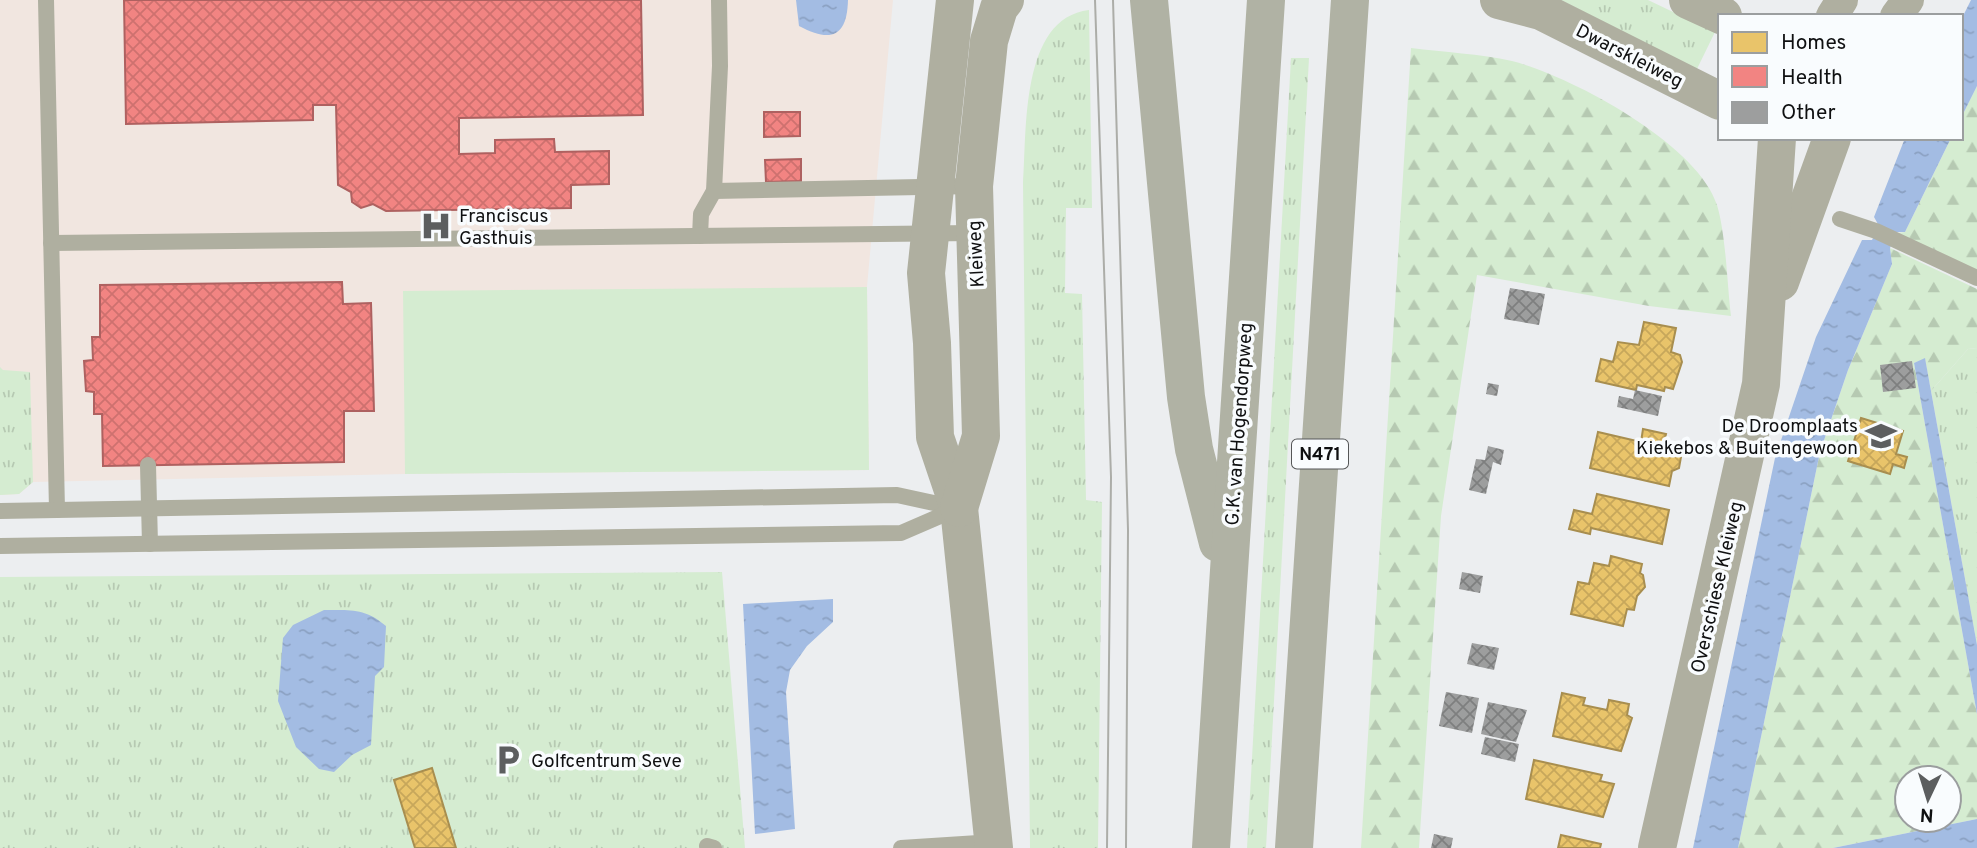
<svg xmlns="http://www.w3.org/2000/svg" width="1977" height="848" font-family="Overpass,sans-serif">
<defs>
<pattern id="grass-tufts" width="24" height="20" patternUnits="userSpaceOnUse" patternTransform="scale(1.75)"><rect width="24" height="20" fill="#d5ecd1"/><path d="M3 7l-1-3M5 7V3M7 7l1-3M15 17l-1-3M17 17v-4M19 17l1-3" fill="none" stroke="#b6c9b2"/></pattern>
<pattern id="forest-firs" width="22" height="20" patternUnits="userSpaceOnUse" patternTransform="scale(1.75)"><rect width="22" height="20" fill="#d5ecd1"/><path d="M5 1l3.5 6h-7zM16 11l3.5 6h-7z" fill="#b6c9b2"/></pattern>
<pattern id="water-ripples" width="26" height="14" patternUnits="userSpaceOnUse" patternTransform="scale(1.75)"><rect width="26" height="14" fill="#a3bce3"/><path d="M2 4q2-2 4 0t4 0M15 11q2-2 4 0t4 0" fill="none" stroke="#8ba1c2"/></pattern>
<pattern id="homes-cross-hatch" width="8" height="8" patternUnits="userSpaceOnUse" patternTransform="scale(1.75)"><rect width="8" height="8" fill="#e9c46a"/><path d="M0 0l8 8M0 8l8-8" fill="none" stroke="#c7a75b"/></pattern>
<pattern id="health-cross-hatch" width="8" height="8" patternUnits="userSpaceOnUse" patternTransform="scale(1.75)"><rect width="8" height="8" fill="#f28482"/><path d="M0 0l8 8M0 8l8-8" fill="none" stroke="#ce716f"/></pattern>
<pattern id="building-cross-hatch" width="8" height="8" patternUnits="userSpaceOnUse" patternTransform="scale(1.75)"><rect width="8" height="8" fill="#9d9e9e"/><path d="M0 0l8 8M0 8l8-8" fill="none" stroke="#7e7f7f"/></pattern>
</defs>
<rect width="100%" height="100%" fill="#eceef0"/>
<polygon fill="#f1e6e0" points="0,0 893,0 867,287 869,470 405,474 33,482 19,494 0,495"/>
<g fill="url(#grass-tufts)">
<polygon points="1561,0 1648,0 1715,32 1696,71"/>
<path d="M1089,10L1092,208H1066L1065,293L1082,294L1086,500L1102,502L1098,848H1030L1023,183C1027,131 1020,18 1089,10Z"/>
<polygon points="1291,58 1309,58 1266,848 1247,848"/>
<polygon points="1977,348 1977,645 1931,391 1968,349"/>
<polygon points="0,367 3,370 30,372 33,482 19,494 0,495"/>
<polygon points="722,572 745,848 0,848 0,577"/>
</g>
<g fill="url(#forest-firs)" fill-rule="evenodd">
<path d="M1411,48C1444,52 1480,54 1512,61C1571,76 1698,144 1717,205C1726,235 1727,283 1731,316L1649,306L1477,275L1441,516L1419,848H1361Z"/>
<polygon points="1977,86 1977,270 1897,233 1905,232 1951,138 1961,138 1961,118"/>
<path d="M1890,248L1977,289V348L1968,349L1931,391L1925,359L1914,363L1977,714V819L1833,848H1738L1820,452L1848,370L1892,264ZM1907,778H1949V820H1907Z"/>
</g>
<polygon fill="#d5ecd1" points="867,287 869,470 405,474 403,291"/>
<g fill="url(#water-ripples)">
<path d="M796,0H848C847,37 831,43 799,26Z"/>
<polygon points="1971,0 1977,0 1977,86 1961,118 1961,20"/>
<polygon points="1905,138 1951,138 1905,232 1897,232 1890,248 1892,264 1848,370 1820,452 1738,848 1693,848 1775,458 1816,337 1862,240 1872,240 1879,226 1874,217"/>
<polygon points="1925,358 1977,645 1977,714 1914,363"/>
<polygon points="833,599 833,622 807,646 790,670 786,692 795,829 755,834 743,604"/>
<path d="M324,610C351,610 365,608 386,626L384,667L375,676L371,745L352,755L334,772L319,769L296,747L278,701L283,638L293,625Z"/>
<polygon points="1977,819 1977,848 1833,848"/>
</g>
<g fill="url(#homes-cross-hatch)" stroke="#a88e4f" stroke-width="2">
<polygon points="1644,322 1676,328 1671,352 1680,355 1682,362 1673,389 1665,387 1664,391 1637,385 1636,390 1596,381 1601,359 1613,362 1618,342 1639,345"/>
<polygon points="1861,418 1903,431 1896,454 1907,457 1904,468 1893,464 1890,474 1848,461"/>
<polygon points="1643,429 1666,434 1663,446 1677,450 1681,457 1679,468 1672,471 1669,486 1590,468 1598,432 1641,442"/>
<polygon points="1597,494 1669,510 1662,544 1591,528 1590,534 1569,529 1574,510 1592,514"/>
<polygon points="1611,556 1642,564 1640,573 1643,575 1645,587 1637,596 1634,610 1627,609 1623,626 1571,614 1578,582 1589,584 1594,563 1609,566"/>
<polygon points="1562,693 1585,698 1583,705 1607,710 1609,700 1629,704 1627,715 1632,718 1621,751 1553,736"/>
<polygon points="1534,760 1602,775 1600,781 1614,784 1603,817 1526,799"/>
<polygon points="432,768 456,848 415,848 394,780"/>
<polygon points="1561,835 1601,844 1600,848 1558,848"/>
</g>
<g fill="url(#health-cross-hatch)" stroke="#ae6160" stroke-width="2">
<polygon points="124,0 641,0 643,115 459,118 459,154 495,153 495,140 554,139 555,152 609,151 609,184 571,185 571,208 386,211 373,204 361,208 352,202 351,192 338,185 336,105 313,105 313,120 126,124"/>
<polygon points="764,112 800,112 800,136 764,137"/>
<polygon points="801,159 801,181 766,182 765,160"/>
<polygon points="342,282 343,304 371,303 374,411 344,411 344,462 103,466 102,414 94,414 94,392 86,391 84,361 93,360 92,337 100,337 100,285"/>
</g>
<g fill="url(#building-cross-hatch)">
<polygon points="1510,288 1545,294 1539,325 1504,319"/>
<polygon points="1912,361 1916,388 1883,392 1880,365"/>
<polygon points="1488,383 1499,385 1497,396 1486,394"/>
<polygon points="1635,390 1662,396 1658,416 1617,407 1619,396 1633,399"/>
<polygon points="1488,446 1504,450 1501,465 1493,462 1486,494 1469,490 1476,459 1485,460"/>
<polygon points="1462,572 1483,576 1480,593 1459,589"/>
<polygon points="1472,643 1499,648 1494,670 1467,664"/>
<polygon points="1446,692 1479,698 1472,733 1439,726"/>
<polygon points="1488,702 1527,710 1516,742 1481,734"/>
<polygon points="1485,737 1519,744 1515,762 1481,754"/>
<polygon points="1434,834 1453,838 1451,848 1431,848"/>
</g>
<g fill="none" stroke-linecap="round" stroke-linejoin="round">
<g stroke="#afafa0" stroke-width="16">
<polyline points="46,0 57,510"/>
<polyline points="714,191 974,186"/>
<polyline points="1840,219 1876,231 1977,278"/>
<polyline points="700,236 701,214 714,191 720,66 719,0"/>
<polyline points="51,243 974,233"/>
<polyline points="148,465 150,544"/>
<polyline points="0,511 897,495 957,508"/>
<polyline points="0,546 901,533 959,508"/>
<polyline points="707,846 714,848"/>
<polyline points="901,848 994,842"/>
</g>
<g stroke="#afafa0" stroke-width="32">
<polyline points="1832,16 1842,0"/>
<polyline points="1896,16 1908,0"/>
</g>
<g stroke="#afafa0" stroke-width="38">
<polyline points="955,0 926,273 932,343 935,437 959,508 994,848"/>
<polyline points="1499,0 1541,11 1720,101"/>
<polyline points="1688,0 1723,16"/>
<polyline points="1780,282 1832,138"/>
<polyline points="959,508 981,436 974,186 989,41 999,8 1005,0"/>
<polyline points="1657,848 1761,384 1777,138"/>
</g>
<g stroke="#b0b2a4" stroke-width="38">
<polyline points="1149,0 1186,397 1194,449 1218,543"/>
<polyline points="1211,848 1266,0"/>
<polyline points="1294,848 1350,0"/>
</g>
<g stroke="#acada8" stroke-width="2">
<polyline points="1095,0 1111,477 1107,848"/>
<polyline points="1113,0 1128,530 1126,848"/>
</g>
</g>
<defs>
<symbol id="hospital-bare" viewBox="-9 -9 18 18"><path d="M-5-5h3v3.5h4V-5h3V5h-3V1.5h-4V5h-3Z" fill="#5c5e5f" stroke="#f9fcfe" stroke-width="2.5" paint-order="stroke"/></symbol>
<symbol id="school-bare" viewBox="-9 -9 18 18"><path d="M0-5L7-2L0 1L-7-2ZM-4 1L0 2.5L4 1V4Q0 6-4 4Z" fill="#5c5e5f" stroke="#f9fcfe" stroke-width="2.5" paint-order="stroke"/></symbol>
<symbol id="parking-bare" viewBox="-9 -9 18 18"><path d="M-3.5-5.5H1a3.5 3.5 0 0 1 0 7H-1V5.5H-3.5ZM-1-3.4V-.6H.8a1.4 1.4 0 0 0 0-2.8Z" fill="#5c5e5f" stroke="#f9fcfe" stroke-width="2.5" paint-order="stroke"/></symbol>
</defs>
<g fill-rule="evenodd">
<use href="#hospital-bare" x="414" y="204" width="44" height="44"/>
<use href="#school-bare" x="1859" y="414" width="44" height="44"/>
<use href="#parking-bare" x="486" y="738" width="44" height="44"/>
</g>
<g text-anchor="middle" stroke-width="7" stroke-linejoin="round" paint-order="stroke">
<rect fill="#f9fcfe" stroke="#555758" stroke-width="2" x="1292" y="439.5" width="56" height="29" rx="5"/>
<g font-size="18" font-weight="bold" fill="#0f1011">
<text x="1320" y="460">N471</text>
</g>
<g font-size="19" fill="#0f1011" stroke="#f9fcfe">
<text transform="translate(1630 55) rotate(27)" y="7">Dwarskleiweg</text>
<text transform="translate(975 254) rotate(-93)" y="7">Kleiweg</text>
<text transform="translate(1238 424) rotate(-86)" y="7">G.K. van Hogendorpweg</text>
<text transform="translate(1716 587) rotate(-77)" y="7">Overschiese Kleiweg</text>
</g>
<g font-size="19" fill="#0f1011" stroke="#f9fcfe" text-anchor="start">
<text x="459" y="222">Franciscus<tspan x="459" dy="22">Gasthuis</tspan></text>
<text x="1858" y="432" text-anchor="end">De Droomplaats<tspan x="1858" dy="22">Kiekebos &amp; Buitengewoon</tspan></text>
<text x="531" y="767">Golfcentrum Seve</text>
</g>
</g>
<rect x="1718" y="14" width="245" height="126" fill="#f9fcfe" stroke="#9b9e9f" stroke-width="2"/>
<rect x="1732" y="32" width="35" height="21" fill="#e9c46a" stroke="#9b9e9f" stroke-width="2"/>
<text x="1781" y="49" font-size="21" fill="#0f1011">Homes</text>
<rect x="1732" y="66" width="35" height="21" fill="#f28482" stroke="#9b9e9f" stroke-width="2"/>
<text x="1781" y="84" font-size="21" fill="#0f1011">Health</text>
<rect x="1732" y="102" width="35" height="21" fill="#9d9e9e" stroke="#9b9e9f" stroke-width="2"/>
<text x="1781" y="119" font-size="21" fill="#0f1011">Other</text>
<g transform="translate(1928 799) rotate(184)"><circle r="33" fill="#f9fcfe" stroke="#9b9e9f" stroke-width="2"/>
<path d="M0-5L12 26L0 18L-12 26Z" fill="#5c5e5f"/>
<text y="-10" font-size="19" font-weight="bold" text-anchor="middle" fill="#0f1011">N</text>
</g>
</svg>
